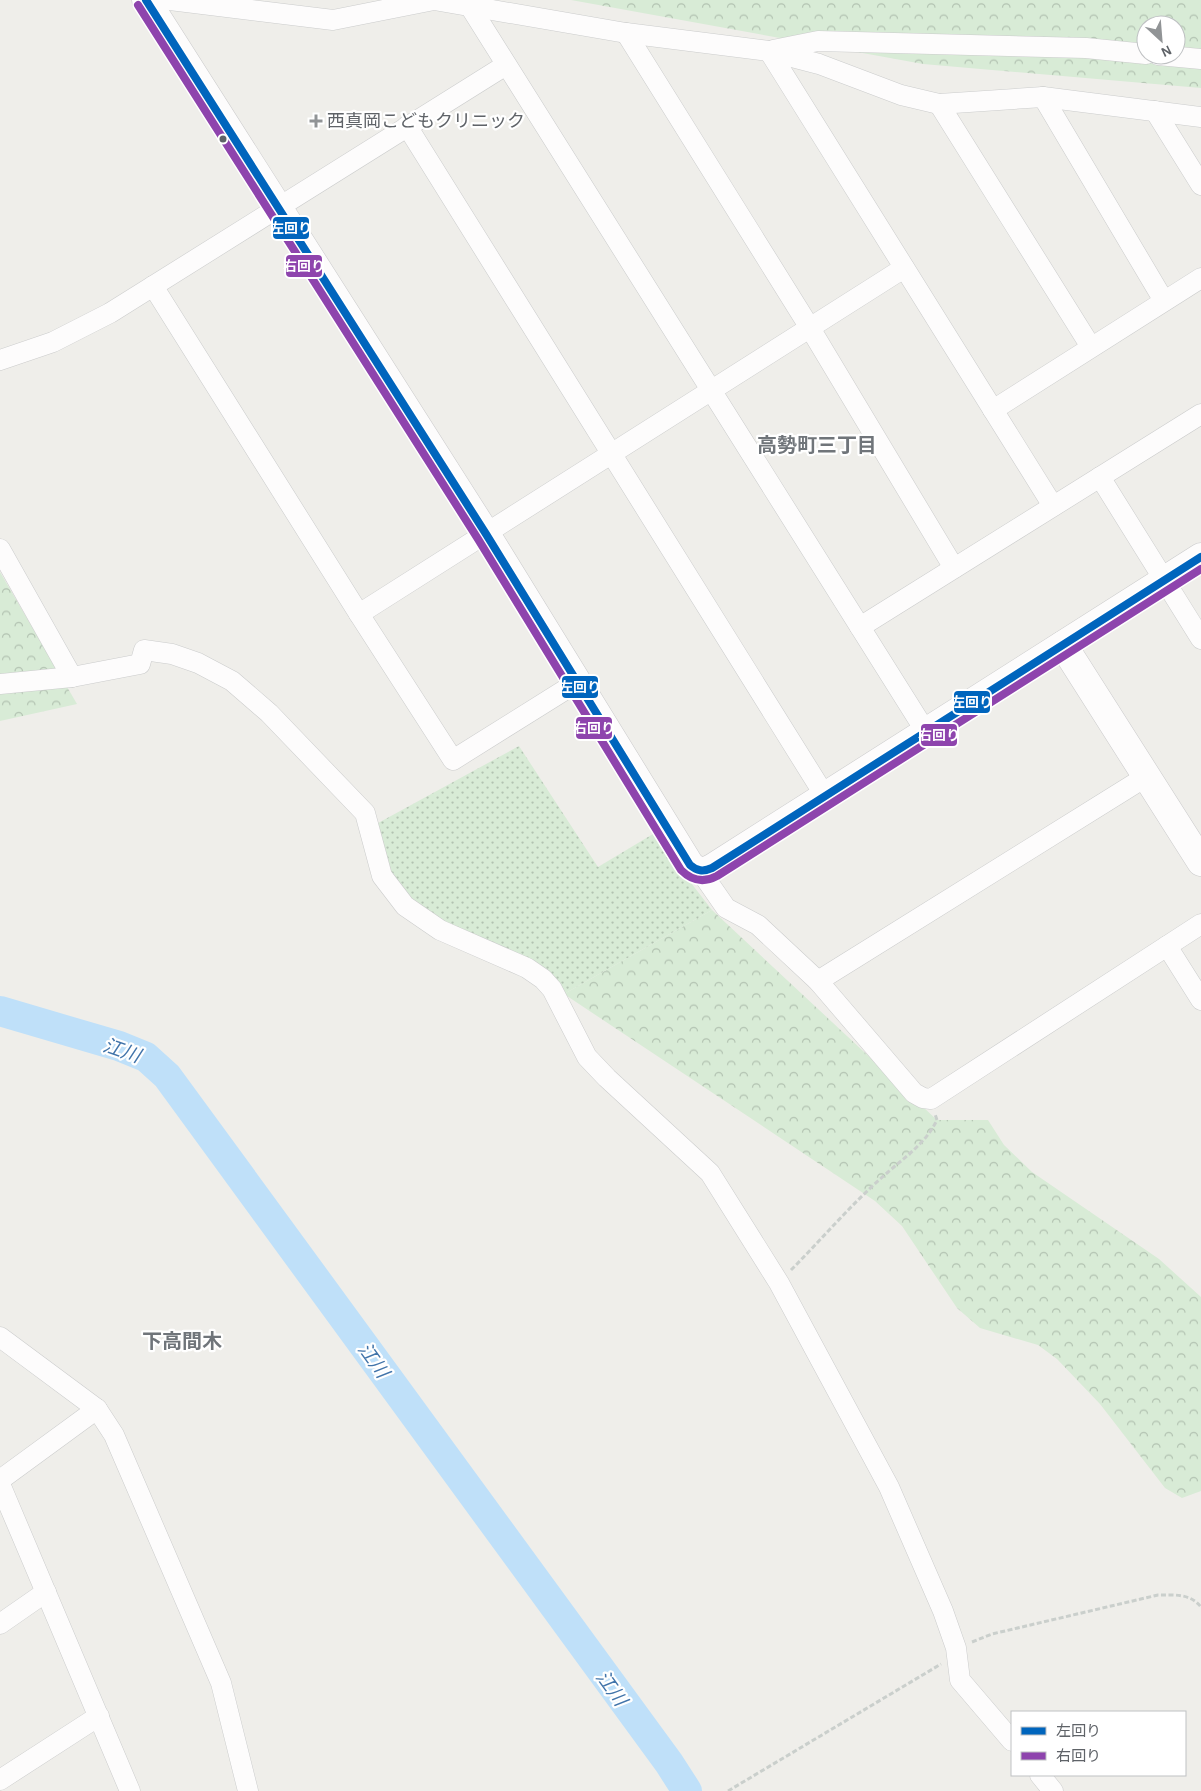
<svg xmlns="http://www.w3.org/2000/svg" width="1201" height="1791" font-family="'Alegreya Sans','Noto Sans JP',sans-serif">
<defs>
<pattern id="forest-crowns" width="20" height="18" patternUnits="userSpaceOnUse" patternTransform="scale(1.25)"><rect width="20" height="18" fill="#d8ebd6"/><path d="M2 6a3 3 0 1 1 6 0M12 15a3 3 0 1 1 6 0" fill="none" stroke="#b2c2b1"/></pattern>
<pattern id="park-dots" width="8" height="8" patternUnits="userSpaceOnUse" patternTransform="scale(1.25)"><rect width="8" height="8" fill="#d8ebd6"/><path d="M2 2h.1M6 6h.1" fill="none" stroke="#b2c2b1" stroke-width="1.8" stroke-linecap="round"/></pattern>
</defs>
<rect width="100%" height="100%" fill="#efeeea"/>
<g fill="url(#forest-crowns)" fill-rule="evenodd">
<path d="M571,0H1201V88L923,64ZM1146,25H1176V55H1146Z"/>
<polygon points="0,572 77,704 0,721"/>
<polygon points="712,910 937,1120 988,1120 1004,1145 1032,1172 1159,1259 1201,1297 1201,1491 1182,1498 1165,1488 1100,1404 1057,1359 1038,1345 980,1328 957,1308 902,1226 875,1201 564,994"/>
</g>
<polygon fill="url(#park-dots)" points="519,746 598,867 653,834 712,910 564,994 405,906 369,828"/>
<g fill="none" stroke-linecap="round" stroke-linejoin="round">
<polyline stroke="#bfe0f9" stroke-width="30" points="0,1011 119,1046 146,1057 167,1076 669,1763 687,1791"/>
<defs>
<g id="street">
<polyline points="170,0 333,20 434,0 626,33 769,51 819,64 901,95 939,104 1043,97 1201,117"/>
<polyline points="469,5 926,732"/>
<polyline points="626,33 810,328 954,568"/>
<polyline points="773,50 818,41 1086,48 1146,54"/>
<polyline points="769,51 1053,506"/>
<polyline points="1158,55 1201,59"/>
<polyline points="1043,97 1164,301"/>
<polyline points="939,104 1091,347"/>
<polyline points="1155,111 1201,185"/>
<polyline points="407,126 825,796"/>
<polyline points="153,286 359,614 453,760 576,683"/>
<polyline points="0,360 53,342 110,313 506,65"/>
<polyline points="993,410 1201,278"/>
<polyline points="1100,477 1201,639"/>
<polyline points="0,549 72,677"/>
<polyline points="359,614 904,268"/>
<polyline points="860,627 1201,414"/>
<polyline points="0,684 72,677 140,664 144,650 172,654 198,663 232,681 269,713 365,813 382,876 405,906 440,930 527,968 543,979 552,989 587,1057 607,1078 710,1173 779,1283 889,1487 943,1611 956,1648 960,1680 1012,1741"/>
<polyline points="701,872 726,908 758,925 818,981 914,1093 923,1098 931,1099 1201,924"/>
<polyline points="1167,946 1201,1000"/>
<polyline points="818,981 1147,776"/>
<polyline points="0,1337 97,1409 114,1435 221,1683 248,1791"/>
<polyline points="0,1480 97,1409"/>
<polyline points="0,1484 130,1791"/>
<polyline points="0,1624 46,1592"/>
<polyline points="1040,1775 1053,1791"/>
<polyline points="0,1780 99,1716"/>
</g>
<g id="secondary">
<path d="M146,0L486,534L690,865C698,872 703,873 712,868L1201,557"/>
<polyline points="1063,645 1201,862"/>
</g>
</defs>
<use href="#street" stroke="#cbcccc" stroke-width="21"/>
<use href="#secondary" stroke="#cacacb" stroke-width="29"/>
<g stroke="#cacfcc" stroke-width="3" stroke-dasharray="5 2.5" stroke-linecap="butt">
<path d="M791,1270C823,1238 853,1202 887,1173C906,1156 925,1144 937,1120L935,1114"/>
<path d="M972,1642L992,1634L1158,1595C1174,1595 1190,1593 1201,1607"/>
<polyline points="728,1791 941,1664"/>
</g>
<use href="#street" stroke="#fdfcfc" stroke-width="20"/>
<use href="#secondary" stroke="#fdfcfc" stroke-width="28"/>
<defs>
<path id="bus-1" d="M146,0L486,534L690,865C697,871 703,872 712,868L1201,557"/>
<path id="bus-2" d="M138,5L478,539L681,870C692,881 704,883 717,876L1201,569"/>
</defs>
<use href="#bus-1" stroke="#fff" stroke-width="11"/>
<use href="#bus-2" stroke="#fff" stroke-width="11"/>
<use href="#bus-1" stroke="#0065bd" stroke-width="8"/>
<use href="#bus-2" stroke="#8e44ad" stroke-width="8"/>
</g>
<path fill="#919496" stroke="#fff" stroke-width="2" d="M313.5 113.5h5v5h5v5h-5v5h-5v-5h-5v-5h5z"/>
<circle fill="#5f6368" stroke="#fff" stroke-width="2" cx="223" cy="139" r="4.5"/>
<g text-anchor="middle" stroke-width="4.5" stroke-linejoin="round" paint-order="stroke">
<g font-size="18" fill="#5f6368" stroke="#fff" text-anchor="start">
<text x="327" y="127">西真岡こどもクリニック</text>
</g>
<g font-size="19" font-style="italic" fill="#4174aa" stroke="#fff">
<text transform="translate(122 1050) rotate(19)" y="7">江川</text>
<text transform="translate(374 1360) rotate(54)" y="7">江川</text>
<text transform="translate(612 1688) rotate(54)" y="7">江川</text>
</g>
<g font-size="20" font-weight="bold" fill="#70757a" stroke="#fff">
<text x="817" y="452">高勢町三丁目</text>
<text x="182" y="1348">下高間木</text>
</g>
</g>
<g stroke="#fff" stroke-width="2">
<rect x="272" y="216" width="38" height="24" rx="5" fill="#0065bd"/>
<rect x="285" y="254" width="38" height="24" rx="5" fill="#8e44ad"/>
<rect x="561" y="675" width="38" height="24" rx="5" fill="#0065bd"/>
<rect x="953" y="690" width="38" height="24" rx="5" fill="#0065bd"/>
<rect x="575" y="716" width="38" height="24" rx="5" fill="#8e44ad"/>
<rect x="920" y="723" width="38" height="24" rx="5" fill="#8e44ad"/>
</g>
<g font-size="14" text-anchor="middle" font-weight="bold" fill="#fff">
<text x="291" y="233">左回り</text>
<text x="304" y="271">右回り</text>
<text x="580" y="692">左回り</text>
<text x="972" y="707">左回り</text>
<text x="594" y="733">右回り</text>
<text x="939" y="740">右回り</text>
</g>
<rect x="1011" y="1711" width="175" height="65" fill="#ffffff" stroke="#bfc1c3"/>
<rect x="1021" y="1727" width="25" height="8" fill="#0065bd" stroke="#bfc1c3"/>
<text x="1056" y="1736" font-size="15" fill="#5f6368">左回り</text>
<rect x="1021" y="1752" width="25" height="8" fill="#8e44ad" stroke="#bfc1c3"/>
<text x="1056" y="1761" font-size="15" fill="#5f6368">右回り</text>
<g transform="translate(1161 40) rotate(154)"><circle r="24" fill="#ffffff" stroke="#bfc1c3"/>
<path d="M0-4L9 19L0 12L-9 19Z" fill="#919496"/>
<text y="-8" font-size="14" font-weight="bold" text-anchor="middle" fill="#5f6368">N</text>
</g>
</svg>
